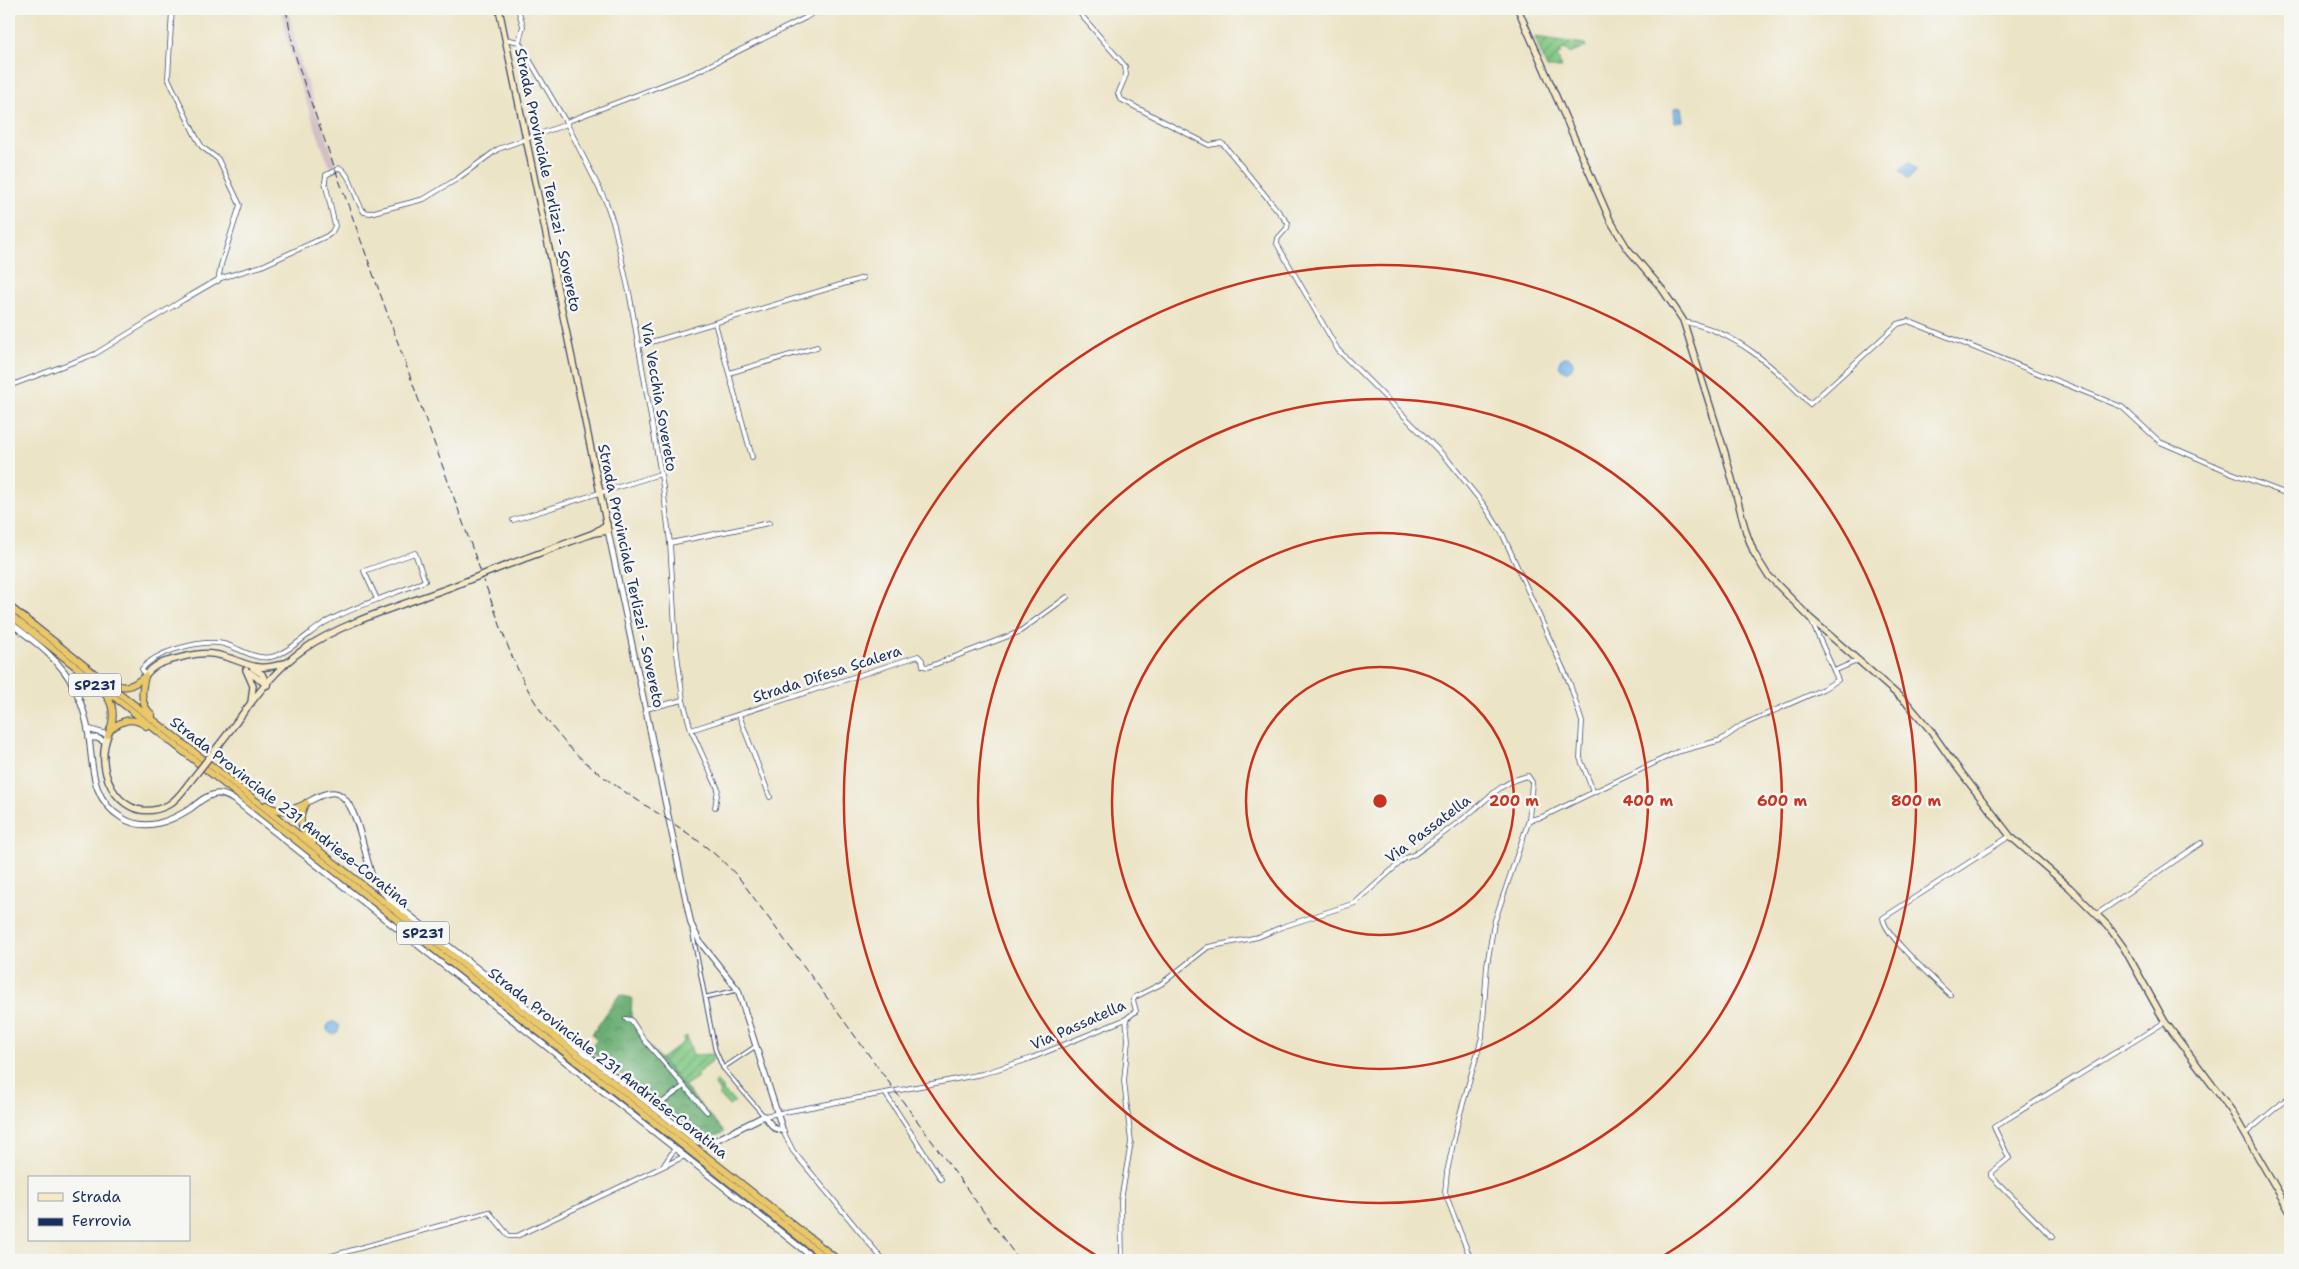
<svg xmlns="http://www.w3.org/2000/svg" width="2299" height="1269" font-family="'Shantell Sans',sans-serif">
<defs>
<pattern id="forest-crowns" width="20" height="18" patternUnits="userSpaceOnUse" patternTransform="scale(1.25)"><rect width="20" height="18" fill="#69ad72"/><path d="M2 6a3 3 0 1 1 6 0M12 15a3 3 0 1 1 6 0" fill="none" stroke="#568d61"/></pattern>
<pattern id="garden-furrows" width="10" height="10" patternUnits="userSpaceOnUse" patternTransform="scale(1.25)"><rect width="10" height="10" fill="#82c984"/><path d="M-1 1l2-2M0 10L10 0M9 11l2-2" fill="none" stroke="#6aa46f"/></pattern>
<pattern id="water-ripples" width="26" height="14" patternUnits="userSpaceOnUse" patternTransform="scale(1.25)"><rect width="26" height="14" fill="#77b7eb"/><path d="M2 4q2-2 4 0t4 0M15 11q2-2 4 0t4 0" fill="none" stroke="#6195c2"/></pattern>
</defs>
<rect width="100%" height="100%" fill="#f6f6f2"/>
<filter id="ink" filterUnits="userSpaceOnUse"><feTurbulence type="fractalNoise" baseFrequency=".02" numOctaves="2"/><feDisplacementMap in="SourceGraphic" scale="10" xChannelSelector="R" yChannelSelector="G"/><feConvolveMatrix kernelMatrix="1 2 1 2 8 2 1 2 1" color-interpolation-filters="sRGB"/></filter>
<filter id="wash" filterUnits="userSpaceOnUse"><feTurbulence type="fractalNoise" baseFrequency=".0096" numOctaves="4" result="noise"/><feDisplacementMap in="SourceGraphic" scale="20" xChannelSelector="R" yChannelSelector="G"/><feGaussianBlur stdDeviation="1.12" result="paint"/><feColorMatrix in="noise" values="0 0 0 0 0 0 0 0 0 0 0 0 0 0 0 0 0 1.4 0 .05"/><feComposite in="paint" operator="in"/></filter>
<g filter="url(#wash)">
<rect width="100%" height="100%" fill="#ece4c6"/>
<polygon fill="#d2bec4" points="281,9 288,9 301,66 336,164 329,166 295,71 286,37"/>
<polygon fill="url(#forest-crowns)" stroke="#426e68" points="619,995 632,998 631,1016 645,1041 724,1132 706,1141 588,1049 597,1040 592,1034"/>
<polygon fill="#82c984" stroke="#4e7c71" points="716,1081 724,1089 723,1091 735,1102 729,1106 719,1095 721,1093 715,1085"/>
<g fill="url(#garden-furrows)" stroke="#4e7c71">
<polygon points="1535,37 1585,44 1586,47 1570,54 1565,49 1560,51 1561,54 1557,55 1562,68 1547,68"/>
<polygon points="687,1036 693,1055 713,1054 711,1063 696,1074 698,1077 684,1086 661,1059 684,1042 683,1038"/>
</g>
<g fill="url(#water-ripples)" stroke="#4973a4">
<polygon points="1681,107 1683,121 1675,122 1674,108"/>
<polygon points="1909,162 1917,171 1908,179 1900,170"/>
<circle cx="1566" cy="364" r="7"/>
<circle cx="333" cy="1028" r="6"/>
</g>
</g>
<g filter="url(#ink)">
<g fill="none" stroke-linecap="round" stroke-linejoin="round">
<defs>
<g id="pedestrian">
<polyline points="692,930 715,1049 723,1068 764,1116"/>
<polyline points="706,997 738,990"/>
<polyline points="723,1068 756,1046"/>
</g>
<g id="minor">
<polyline points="172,9 168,78 195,135 202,147 218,159 240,205 221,265 218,281"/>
<polyline points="518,9 523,26 519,42 567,124 606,202 614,225 630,297 663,487 670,543 676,646 683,700 691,730 718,789 715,807"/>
<polyline points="1076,9 1125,66 1126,75 1118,94 1120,99 1209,145 1221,143 1224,145 1288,223 1287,228 1278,238 1277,244 1338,350 1448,460 1484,505 1502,533 1570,684 1582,722 1580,758 1593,791"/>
<polyline points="505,39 519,42"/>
<polyline points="566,122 694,73 805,18 819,9"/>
<path d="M1684,322C1735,330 1775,368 1810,404L1898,324L1908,321L2122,407L2160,442L2232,473L2290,495"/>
<polyline points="715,323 752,457"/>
<polyline points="638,346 863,278"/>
<polyline points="729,373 817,347"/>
<path d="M9,386L95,354L183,300L221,278L262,266L327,236L332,232L335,226L325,182L326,175L340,168C353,177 354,199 364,212L370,213L424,199L457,179L498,149L567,124"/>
<polyline points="513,520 660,474"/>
<polyline points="670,543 769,523"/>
<polyline points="1811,620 1834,671 1859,660"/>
<path d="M145,676L142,669C156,651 202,639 224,644C240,648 254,660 271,657C289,653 309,632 326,622C357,605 392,595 425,581L415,553L364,571L376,597"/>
<polyline points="646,709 683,700"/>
<polyline points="739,715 770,797"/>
<polyline points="691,730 918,656 922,660 923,666 928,667 1019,632 1067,597"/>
<polyline points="1529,820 1542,817 1677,752 1721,740 1742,725 1823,689 1838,680 1834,671"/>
<polyline points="2097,914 2201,843"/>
<path d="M1950,995C1936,981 1884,935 1883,918L2010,836"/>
<polyline points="626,1019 631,1020 645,1041 684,1086"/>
<path d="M885,1093L982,1074L1029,1059L1126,1019L1136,1011L1133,1000L1135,997L1161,984L1208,947L1258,937L1282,927L1355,903L1404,859L1415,854C1435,839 1456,825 1475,809C1491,795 1506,780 1528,776L1532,782L1529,820L1494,923L1487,965L1482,1037L1458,1121L1447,1172L1445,1192L1447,1198L1471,1260"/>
<polyline points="655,1108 684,1086 707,1112"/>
<polyline points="764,1116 885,1093 941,1179"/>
<polyline points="783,1131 793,1151 883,1260"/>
<polyline points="2245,1134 2290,1096"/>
<polyline points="664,1165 675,1148"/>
<polyline points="2052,1237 1991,1176 1991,1173 2009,1158 1994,1127 2165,1022"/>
<polyline points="317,1260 489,1212 509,1236 517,1236 685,1156"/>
<polyline points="1122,1260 1121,1200 1131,1142 1124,1081 1128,1040 1126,1019"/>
</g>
<g id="tertiary">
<polyline points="608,531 691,924 700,942 738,990 783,1131"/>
<path d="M9,622C34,641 61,660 75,689C82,704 87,720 89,737C93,768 91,799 122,818C145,832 169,822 190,809C198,803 206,795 216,794C224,793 231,798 237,802L816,1260"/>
<polyline points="88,729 108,735"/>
<polyline points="89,738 97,738 105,742"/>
<path d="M306,803C314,799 326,791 335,793C358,797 365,862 374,881C378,888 384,893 389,899L698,1142L710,1143L764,1116L774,1128L783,1131"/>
</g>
<g id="secondary">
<polyline points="499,9 608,531 594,533"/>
<polyline points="1518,9 1610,220 1627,248 1662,289 1683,320 1725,453 1746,532 1754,553 1767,574 1810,618 1908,704 1931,731 1950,758 2010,836 2070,888 2108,926 2124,948 2165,1022 2231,1110 2290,1212"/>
<polyline points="502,567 594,533 607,524"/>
<polyline points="253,668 262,674 267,685"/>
<polyline points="246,670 253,686 251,703"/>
<polyline points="249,672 267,685"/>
<path d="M145,676C153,665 163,662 175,659C188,656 200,652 213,654C243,658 251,675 284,663"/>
<path d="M108,735C92,775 124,828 168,805C177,800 183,791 189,783"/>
<path d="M219,745C245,712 269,673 304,649C342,622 406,604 451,587"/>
</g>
<g id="trunk">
<polyline points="9,606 838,1260"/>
<polyline points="9,614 828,1260"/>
<path d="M145,677C141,692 140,704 152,715"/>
<path d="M109,681C123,691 134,686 145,676"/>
<path d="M102,691C115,703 115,719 108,735"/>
<path d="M110,730C122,720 132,716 146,726"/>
<path d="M306,803C297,818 300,830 313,842"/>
<path d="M266,805C281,814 290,811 305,804"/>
</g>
</defs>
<use href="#pedestrian" stroke="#3a4a6e" stroke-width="5"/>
<use href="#minor" stroke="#3a4a6e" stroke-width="5.5"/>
<use href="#tertiary" stroke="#3a4a6e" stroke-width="7"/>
<use href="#secondary" stroke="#3a4a6e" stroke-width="8"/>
<use href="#trunk" stroke="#3a4a6e" stroke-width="8"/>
<use href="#pedestrian" stroke="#fff" stroke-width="3"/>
<use href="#minor" stroke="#fff" stroke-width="4"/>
<use href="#tertiary" stroke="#fff" stroke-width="5"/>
<use href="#secondary" stroke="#f7e9c3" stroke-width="5.5"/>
<use href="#trunk" stroke="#eac769" stroke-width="6"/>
<path stroke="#1b2f5e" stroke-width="1" stroke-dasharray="8 4" stroke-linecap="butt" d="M286,9L294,51L304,83L504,636C523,687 548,732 591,767C640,807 698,831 740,879L1019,1260"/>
<defs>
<g id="secondary-bridge">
<polyline points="451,587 502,567"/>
<polyline points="189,783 219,745"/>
</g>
</defs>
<use href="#secondary-bridge" stroke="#3a4a6e" stroke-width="8" stroke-linecap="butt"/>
<use href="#secondary-bridge" stroke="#f7e9c3" stroke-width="5.5"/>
</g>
</g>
<g fill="none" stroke="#c8321e" stroke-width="2.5">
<circle cx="1380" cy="801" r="134"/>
<circle cx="1380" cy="801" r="268"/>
<circle cx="1380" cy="801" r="402"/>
<path d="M1100 1258A536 536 0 1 1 1660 1258"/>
</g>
<g text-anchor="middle" stroke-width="5" stroke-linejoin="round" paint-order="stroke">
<g fill="#f6f6f2" stroke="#5d6b8a" stroke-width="1">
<rect x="69" y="673.5" width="52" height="23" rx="4"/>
<rect x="397" y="921.5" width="52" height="23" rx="4"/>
</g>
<g font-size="14" font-weight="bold" fill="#1b2f5e">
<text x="95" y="690">SP231</text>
<text x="423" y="938">SP231</text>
</g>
<g font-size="15" fill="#1b2f5e" stroke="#f6f6f2">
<text transform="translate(548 180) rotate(78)" y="5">Strada Provinciale Terlizzi - Sovereto</text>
<text transform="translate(659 397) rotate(80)" y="5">Via Vecchia Sovereto</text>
<text transform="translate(631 576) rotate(78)" y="5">Strada Provinciale Terlizzi - Sovereto</text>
<text transform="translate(827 674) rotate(-18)" y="5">Strada Difesa Scalera</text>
<text transform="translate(290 812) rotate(38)" y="5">Strada Provinciale 231 Andriese-Coratina</text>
<text transform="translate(1428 829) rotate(-37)" y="5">Via Passatella</text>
<text transform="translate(1078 1025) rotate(-24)" y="5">Via Passatella</text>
<text transform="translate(608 1063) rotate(38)" y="5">Strada Provinciale 231 Andriese-Coratina</text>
</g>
</g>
<circle cx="1380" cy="801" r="8" fill="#c8321e" stroke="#f6f6f2" stroke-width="2.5"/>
<g font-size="15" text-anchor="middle" font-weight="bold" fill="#c8321e" stroke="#f6f6f2" stroke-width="5" stroke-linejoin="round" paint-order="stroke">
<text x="1514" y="806">200 m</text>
<text x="1648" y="806">400 m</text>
<text x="1782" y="806">600 m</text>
<text x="1916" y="806">800 m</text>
</g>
<rect width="2299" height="1269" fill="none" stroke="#f6f6f2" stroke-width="30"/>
<rect x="28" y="1176" width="162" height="65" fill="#f6f6f2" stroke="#9ea6b7"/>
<rect x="38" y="1193" width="25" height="8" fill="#f7e9c3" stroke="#9ea6b7"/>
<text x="72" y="1202" font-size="15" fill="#1b2f5e">Strada</text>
<rect x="38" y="1218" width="25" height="8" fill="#1b2f5e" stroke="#9ea6b7"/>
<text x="72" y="1226" font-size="15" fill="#1b2f5e">Ferrovia</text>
</svg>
